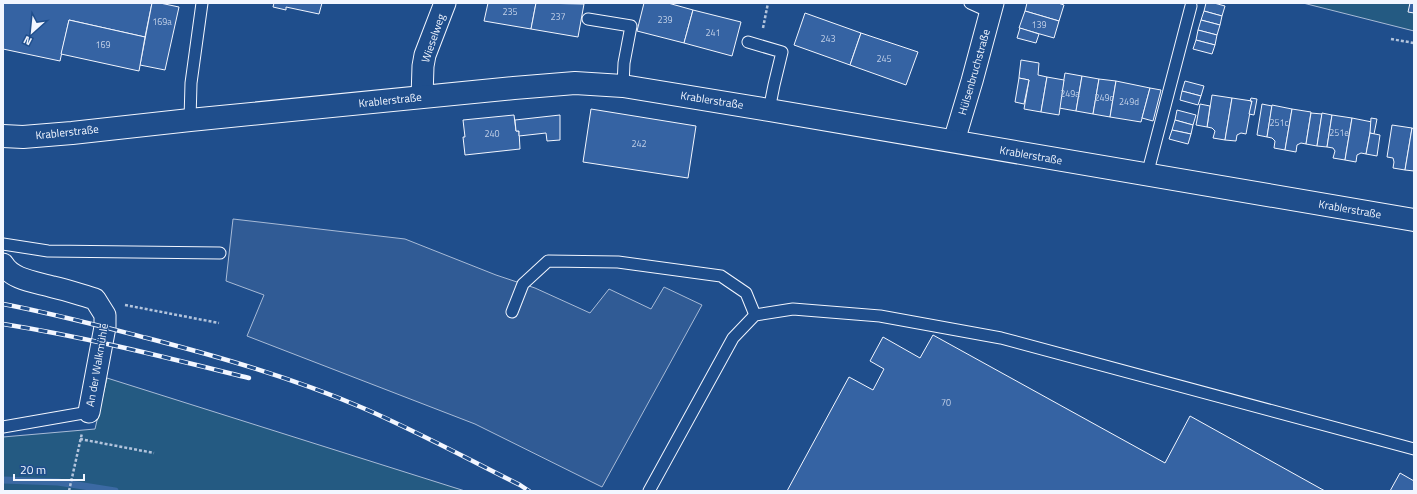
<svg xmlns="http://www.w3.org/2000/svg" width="1417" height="494" font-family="'Titillium Web',sans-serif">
<rect width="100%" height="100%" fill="#1f4e8c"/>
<g fill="#245a82" stroke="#a8bbd7">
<polygon points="1303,3 1414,3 1414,31"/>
<polygon points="107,378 465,491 3,491 3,437 95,429"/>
</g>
<polygon fill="#305b95" stroke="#a8bbd7" points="233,219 405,239 496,275 535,288 590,313 609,289 651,309 664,287 702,305 602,487 475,424 247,336 264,295 226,281"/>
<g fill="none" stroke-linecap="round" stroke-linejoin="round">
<polyline stroke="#3b69a3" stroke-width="7" points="3,480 58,482 115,491"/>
</g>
<g fill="#3563a3" stroke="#f2f6ff">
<polygon points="3,3 152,3 145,37 69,20 60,61 3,49"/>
<polygon points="152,3 160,3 179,7 165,70 140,65"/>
<polygon points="274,3 322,3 319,14 286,7 286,10 273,7"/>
<polygon points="488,3 536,3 531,29 484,21"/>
<polygon points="536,3 584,4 578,37 531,29"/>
<polygon points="644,3 668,3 693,10 684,43 637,31"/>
<polygon points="1027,3 1058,3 1064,5 1059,21 1025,11"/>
<polygon points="1206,3 1214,3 1225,6 1222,16 1204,11"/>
<polygon points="1410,3 1414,3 1414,13 1408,12"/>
<polygon points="693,10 741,22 732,56 684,43"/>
<polygon points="1025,11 1059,21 1054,38 1019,28"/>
<polygon points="1204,11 1222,16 1220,25 1201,20"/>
<polygon points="805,13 861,33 850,65 794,45"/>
<polygon points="69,20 145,37 139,71 61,54"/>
<polygon points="1201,20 1220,25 1217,35 1198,30"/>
<polygon points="1020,28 1039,34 1036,43 1017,38"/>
<polygon points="1198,30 1217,35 1215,45 1196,40"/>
<polygon points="861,33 918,52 906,85 850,65"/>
<polygon points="1196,40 1215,45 1212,54 1193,49"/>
<polygon points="1021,60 1039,63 1038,75 1047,77 1041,112 1024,109 1029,80 1019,78 1019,77"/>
<polygon points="1065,73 1082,76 1076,111 1059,108"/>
<polygon points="1082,76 1099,79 1093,114 1076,111"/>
<polygon points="1047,77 1064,80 1059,115 1041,112"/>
<polygon points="1019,78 1029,80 1024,104 1015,102"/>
<polygon points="1099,79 1116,81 1110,117 1093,114"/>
<polygon points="1116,81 1150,88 1141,122 1110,117"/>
<polygon points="1185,81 1204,86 1201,96 1182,91"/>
<polygon points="1150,88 1161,90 1153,121 1142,118"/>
<polygon points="1182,91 1201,96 1198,105 1180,100"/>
<polygon points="1212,95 1232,98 1225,140 1213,138 1215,131 1212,128 1207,127"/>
<polygon points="1232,98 1252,101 1246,134 1241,133 1237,135 1236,141 1225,140"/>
<polygon points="1251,98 1257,99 1254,115 1249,114 1252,101 1250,101"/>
<polygon points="1200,104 1210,106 1207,127 1196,125"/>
<polygon points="1262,104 1272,106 1267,137 1257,135"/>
<polygon points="1272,105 1292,109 1285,150 1274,148 1275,141 1272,138 1267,137"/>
<polygon points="591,109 696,126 688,178 583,162"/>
<polygon points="1292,109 1311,112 1306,144 1301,143 1297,145 1296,152 1285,150"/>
<polygon points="1177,110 1196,115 1193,125 1175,120"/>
<polygon points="1311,113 1322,114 1317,146 1306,144"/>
<polygon points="1322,113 1332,115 1327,147 1317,146"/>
<polygon points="514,115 516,131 519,131 520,149 465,155 463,137 465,137 463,120"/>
<polygon points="560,115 560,140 547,141 546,133 519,136 519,131 516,131 515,120"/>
<polygon points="1332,115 1352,118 1345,160 1333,158 1335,151 1333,148 1327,147"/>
<polygon points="1352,118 1372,122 1366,154 1361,153 1357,155 1356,162 1345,160"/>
<polygon points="1371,118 1377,119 1374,134 1370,133"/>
<polygon points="1175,120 1193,125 1191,134 1172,130"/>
<polygon points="1392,125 1412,128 1405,170 1393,168 1394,162 1393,158 1387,157"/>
<polygon points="1412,128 1414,129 1414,171 1405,170"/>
<polygon points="1172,130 1191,134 1188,144 1169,139"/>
<polygon points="1370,133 1380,135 1377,156 1366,154"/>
<polygon points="933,335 1165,463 1190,416 1325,491 787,491 849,377 873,390 884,369 870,361 883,337 920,358"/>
<polygon points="1400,473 1414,481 1414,491 1390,491"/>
</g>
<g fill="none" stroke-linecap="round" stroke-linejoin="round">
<defs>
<g id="lane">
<polyline points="970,3 990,12"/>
<polyline points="588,19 631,26 624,63 623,86"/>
<polyline points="748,42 782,52 774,85 769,110"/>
<polyline points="190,120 191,83 202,3"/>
<polyline points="1147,175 1191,6"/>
<polyline points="3,244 48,251 220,253"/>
<polyline points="512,312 523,284 548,261 618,262 721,276 746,293 755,315"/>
<polyline points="3,427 89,412"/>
<polyline points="649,491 733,338 755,315 793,309 880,316 1001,338 1414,449"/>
</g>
<g id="street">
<polyline points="422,97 423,66 425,55 445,3"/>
<polyline points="954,141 972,81 993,3"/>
<path d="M3,264C12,280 36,282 53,287C67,290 81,295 95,299L105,315V327L89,412"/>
</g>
<polyline id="secondary" points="3,136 23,137 72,133 190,120 514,88 575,83 623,86 769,110 1414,220"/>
</defs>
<use href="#lane" stroke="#f2f6ff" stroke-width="13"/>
<use href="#street" stroke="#f2f6ff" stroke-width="23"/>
<use href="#secondary" stroke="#f2f6ff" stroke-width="24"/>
<g stroke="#b3c4dc" stroke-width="2.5" stroke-dasharray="3 2" stroke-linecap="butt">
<polyline points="763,28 768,3"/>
<polyline points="1391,39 1414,43"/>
<polyline points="125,305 219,323"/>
<polyline points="80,439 154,453"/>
<polyline points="69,491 82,433"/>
</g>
<use href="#lane" stroke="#1f4e8c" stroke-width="11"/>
<use href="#street" stroke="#1f4e8c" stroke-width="21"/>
<use href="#secondary" stroke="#1f4e8c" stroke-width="22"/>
<defs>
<g id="rail">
<path d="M3,304C51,313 100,326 147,338C220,357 293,378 363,408C416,431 468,459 520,485L529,491"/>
<path d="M3,324C86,337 168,358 249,378"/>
</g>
</defs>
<use href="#rail" stroke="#f2f6ff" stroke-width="4.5"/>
<use href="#rail" stroke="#1f4e8c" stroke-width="3" stroke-dasharray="9" stroke-linecap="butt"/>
</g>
<g text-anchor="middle" stroke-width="3" stroke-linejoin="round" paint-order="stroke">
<g font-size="9" fill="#c3d1e8">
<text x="510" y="15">235</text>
<text x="558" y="20">237</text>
<text x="665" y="23">239</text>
<text x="162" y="25">169a</text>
<text x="1039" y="28">139</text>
<text x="713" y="36">241</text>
<text x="828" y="42">243</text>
<text x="103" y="48">169</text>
<text x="884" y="62">245</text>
<text x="1070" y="97">249a</text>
<text x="1104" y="101">249c</text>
<text x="1129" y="105">249d</text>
<text x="1279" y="126">251c</text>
<text x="1339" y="136">251e</text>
<text x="492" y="137">240</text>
<text x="639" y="147">242</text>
<text x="946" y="406">70</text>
</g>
<g font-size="11" fill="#f2f6ff" stroke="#1f4e8c">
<text transform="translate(433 38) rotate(-71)" y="4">Wieselweg</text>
<text transform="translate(974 72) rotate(-74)" y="4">Hülsenbruchstraße</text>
<text transform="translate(390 100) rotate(-6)" y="4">Krablerstraße</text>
<text transform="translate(712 100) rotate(9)" y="4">Krablerstraße</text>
<text transform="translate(67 132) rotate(-6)" y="4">Krablerstraße</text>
<text transform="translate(1031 155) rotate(10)" y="4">Krablerstraße</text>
<text transform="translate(1350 209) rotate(10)" y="4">Krablerstraße</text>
<text transform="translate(97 365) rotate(-80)" y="4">An der Walkmühle</text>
</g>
</g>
<rect width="1417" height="494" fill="none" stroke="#f2f6ff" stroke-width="8"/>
<g transform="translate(32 32) rotate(207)" stroke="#1f4e8c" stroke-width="3" paint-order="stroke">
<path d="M0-3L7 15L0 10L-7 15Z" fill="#f2f6ff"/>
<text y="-6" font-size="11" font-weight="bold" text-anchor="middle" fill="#f2f6ff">N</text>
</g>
<path d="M14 474v6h70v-6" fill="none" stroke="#f2f6ff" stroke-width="2"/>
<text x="20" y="474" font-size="12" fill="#f2f6ff" stroke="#1f4e8c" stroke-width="3" paint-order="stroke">20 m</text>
</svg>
